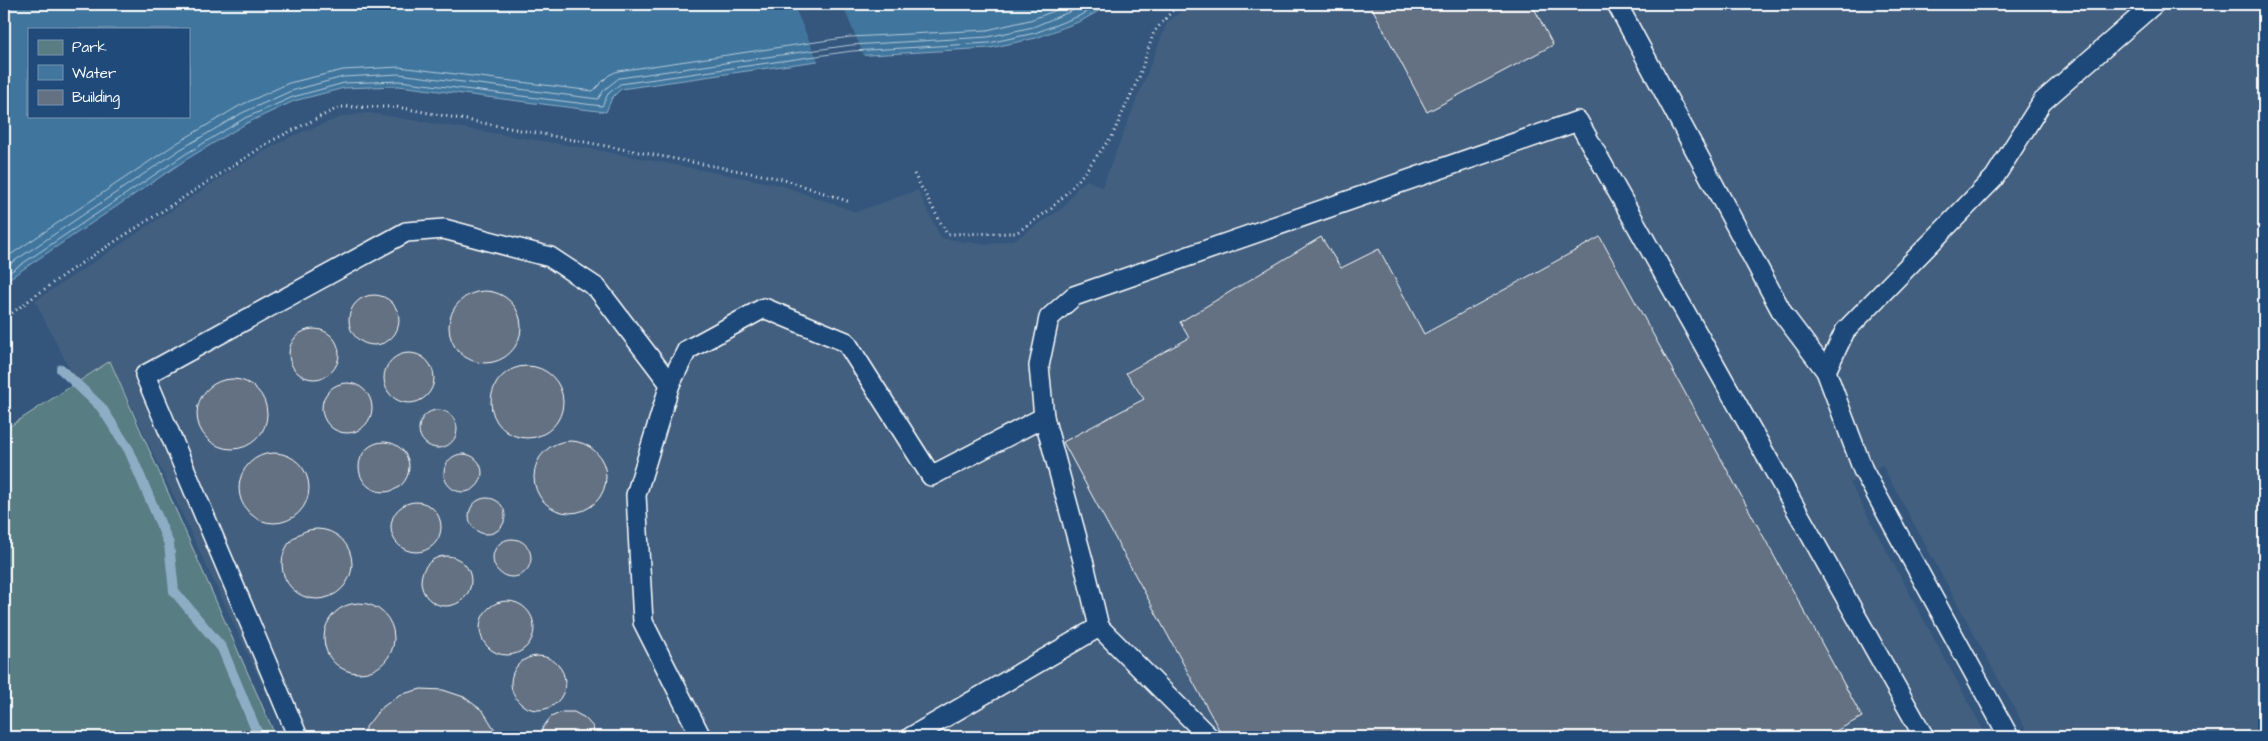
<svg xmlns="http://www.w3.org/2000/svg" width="2268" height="741" font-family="'Architects Daughter',sans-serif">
<rect width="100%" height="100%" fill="#34567d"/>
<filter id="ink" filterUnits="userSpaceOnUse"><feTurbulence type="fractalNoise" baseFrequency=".02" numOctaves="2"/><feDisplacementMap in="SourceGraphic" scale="10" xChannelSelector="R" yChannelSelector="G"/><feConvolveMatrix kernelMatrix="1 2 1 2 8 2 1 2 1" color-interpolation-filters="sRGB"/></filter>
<g filter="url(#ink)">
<polygon fill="#425e7f" points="1190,4 2264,4 2264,737 2030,737 1882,465 1850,483 1987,737 287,737 110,361 76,382 35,301 240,165 292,136 344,116 369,113 597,150 780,185 856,212 918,190 941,238 987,245 1016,239 1063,208 1078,187 1087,180 1102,187 1167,23"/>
<polygon fill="#597d83" stroke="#acbec1" points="110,361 276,737 4,737 4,430"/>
<path fill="#41769e" stroke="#8dadc5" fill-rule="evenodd" d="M4,4H1111L1081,21L1036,38L990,48L852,56L621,89L612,98L606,112L399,86L344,88L294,101L247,123L187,159L4,282ZM29,29H189V116H29Z"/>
<polygon fill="#34567d" points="793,4 842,4 865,58 819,63"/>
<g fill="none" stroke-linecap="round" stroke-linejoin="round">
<g stroke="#b3c8d8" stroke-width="1">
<polyline points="4,259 177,143 239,106 289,83 343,70 399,67 593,91 609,75 618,71 850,37 987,30 1030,20 1073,4"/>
<polyline points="4,268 181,149 242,113 291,91 343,77 399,74 598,99 604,90 619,78 851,45 988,37 1033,27 1088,4"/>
<polyline points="4,276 184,155 245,118 293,97 344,83 399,81 602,106 608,94 620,84 852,51 989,43 1035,33 1079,16 1101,4"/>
</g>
<polyline stroke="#8dadc5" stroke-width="10" points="61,369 101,407 129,450 169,544 174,591 222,648 259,737"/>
</g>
<g fill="#647183" stroke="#fff">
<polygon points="1370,4 1532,4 1553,45 1427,112"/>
<polygon points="1321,237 1341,268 1379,249 1424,334 1600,237 1862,717 1825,737 1223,737 1063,442 1144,399 1126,373 1189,338 1180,322"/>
<circle cx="485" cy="327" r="36"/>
<circle cx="374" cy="320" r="25"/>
<circle cx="314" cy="354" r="25"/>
<circle cx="409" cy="378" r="25"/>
<circle cx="527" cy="402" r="36"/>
<circle cx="232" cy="414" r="35"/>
<circle cx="347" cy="408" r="25"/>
<circle cx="438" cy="429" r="19"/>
<circle cx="570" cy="477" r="36"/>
<circle cx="384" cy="467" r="25"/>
<circle cx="274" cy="488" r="35"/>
<circle cx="463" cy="473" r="19"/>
<circle cx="487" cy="516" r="18"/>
<circle cx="416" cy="527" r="25"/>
<circle cx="317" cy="564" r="35"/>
<circle cx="512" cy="558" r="19"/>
<circle cx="446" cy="581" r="25"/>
<circle cx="507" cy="628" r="27"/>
<circle cx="359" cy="638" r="35"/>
<circle cx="538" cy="683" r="27"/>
<polygon points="421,689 443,690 464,697 483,711 495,730 497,737 362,737 366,727 380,709 399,695"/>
<polygon points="562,712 574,712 585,718 593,727 595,737 540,737 543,727 551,717"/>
</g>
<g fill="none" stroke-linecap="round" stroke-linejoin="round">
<defs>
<g id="service">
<polyline points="1617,4 1783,314 1826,371"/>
<polyline points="670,384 687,350 764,308 846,342 931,476 1044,417"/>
<polyline points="1099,627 1209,737"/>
<polyline points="298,737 145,375 406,232 444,229 550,257 597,288 670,384 636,495 643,622 701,737"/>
<polyline points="911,737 1099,627 1085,568 1044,417 1039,366 1049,318 1074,296 1578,121 1924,737"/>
<polyline points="2009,737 1863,470 1826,371 1845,331 1994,178 2042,102 2154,4"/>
</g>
</defs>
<use href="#service" stroke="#fff" stroke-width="22"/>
<g stroke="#fff" stroke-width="3" stroke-dasharray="1 4" stroke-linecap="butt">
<polyline points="914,174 947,234 1016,233 1051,209 1077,182 1112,136 1139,77 1154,32 1178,4"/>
<polyline points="4,319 66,273 273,140 340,107 397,107 783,179 850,202"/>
</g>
<use href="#service" stroke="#1f4a7a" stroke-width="19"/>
</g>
</g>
<rect width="2268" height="741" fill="none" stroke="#1f4a7a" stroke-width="20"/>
<rect x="10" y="10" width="2248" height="721" fill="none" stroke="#fff" stroke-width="2" filter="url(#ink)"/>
<rect x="28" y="28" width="162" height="90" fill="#1f4a7a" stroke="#7992af"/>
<rect x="38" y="40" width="25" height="15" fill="#597d83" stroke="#7992af"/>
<text x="72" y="52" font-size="15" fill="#ffffff">Park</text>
<rect x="38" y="65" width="25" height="15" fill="#41769e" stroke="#7992af"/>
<text x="72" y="78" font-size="15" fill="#ffffff">Water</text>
<rect x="38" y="90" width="25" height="15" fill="#647183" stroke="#7992af"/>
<text x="72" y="102" font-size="15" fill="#ffffff">Building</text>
</svg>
